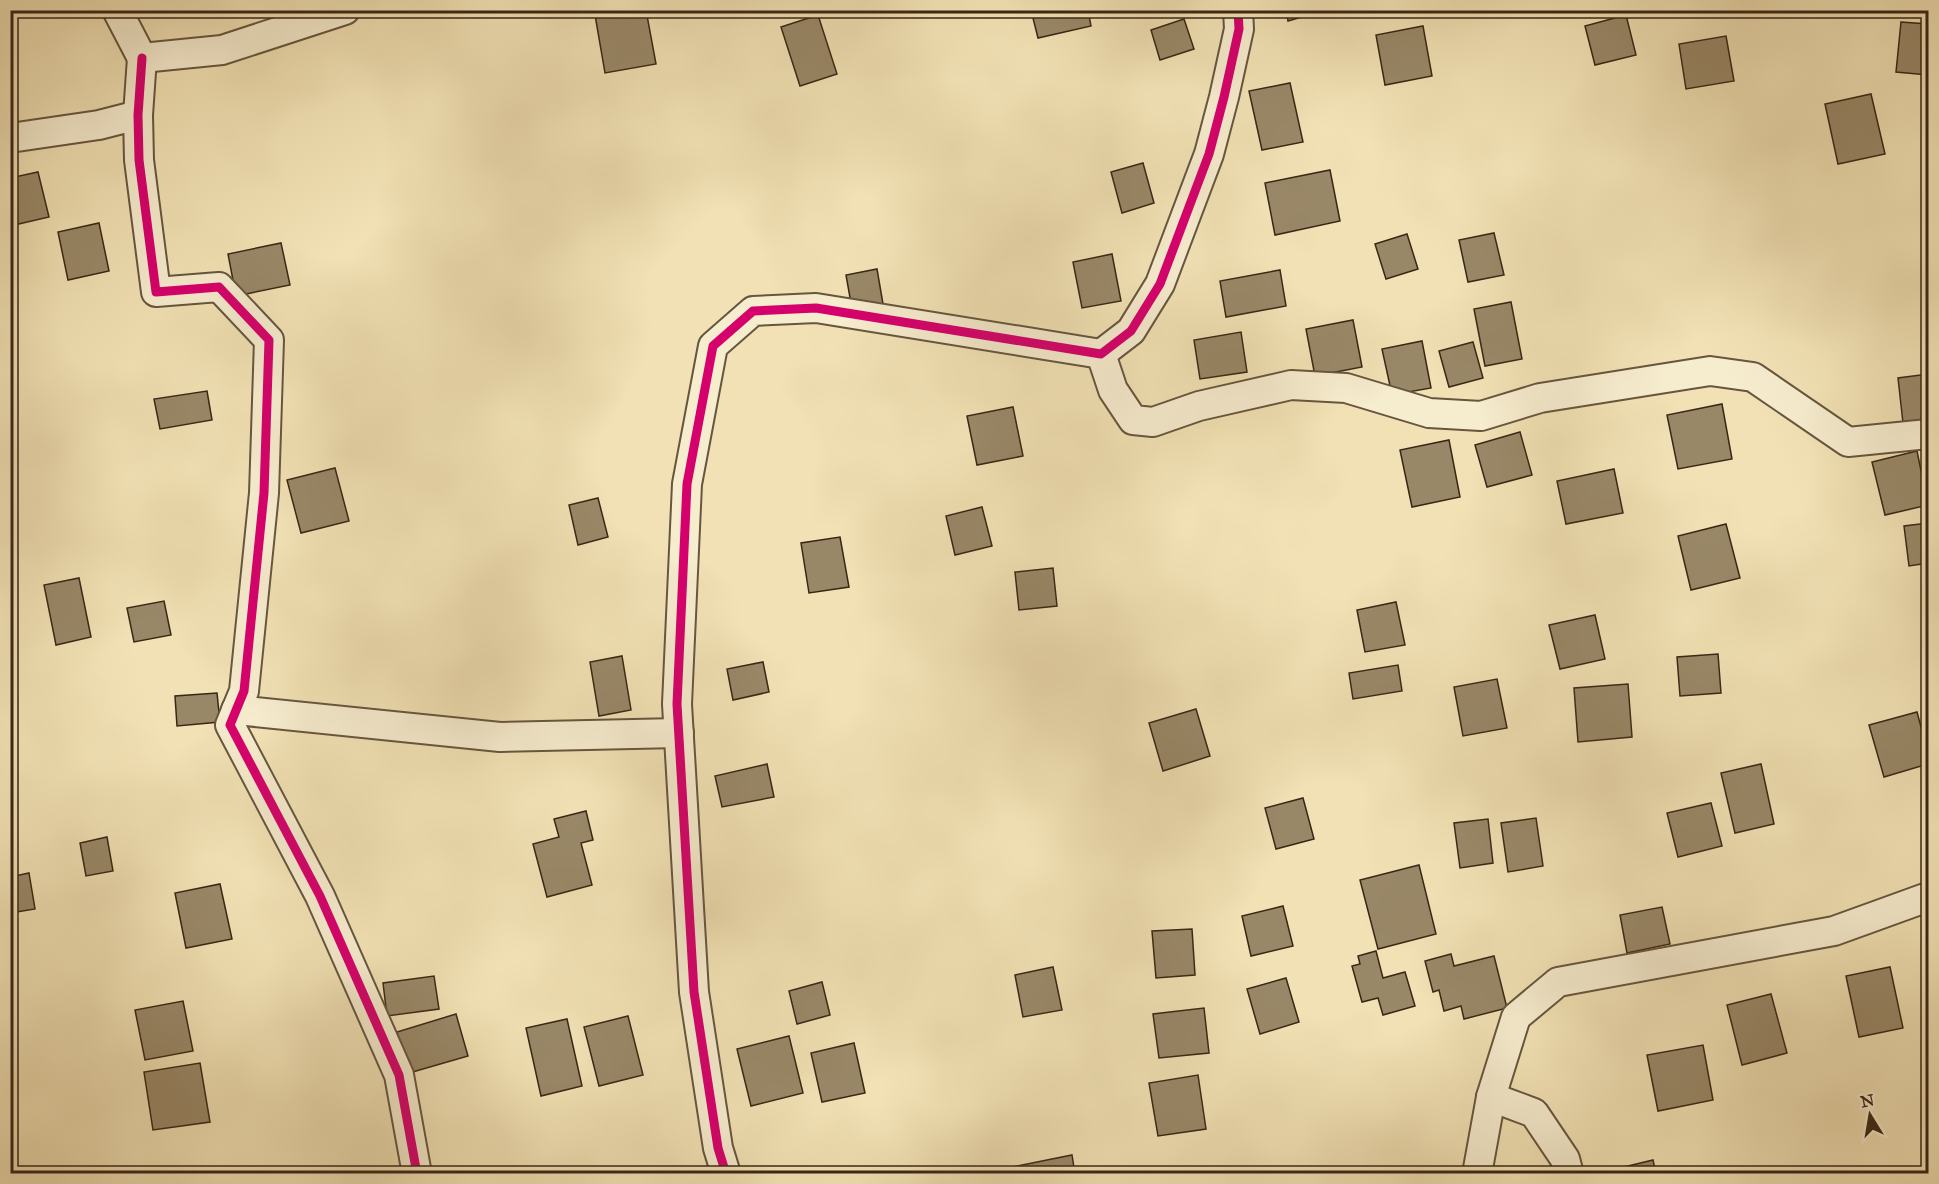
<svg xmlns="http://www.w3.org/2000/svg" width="1939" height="1184" font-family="'IM FELL Great Primer',serif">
<rect width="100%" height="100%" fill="#f1e1b4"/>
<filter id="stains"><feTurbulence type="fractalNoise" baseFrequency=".00333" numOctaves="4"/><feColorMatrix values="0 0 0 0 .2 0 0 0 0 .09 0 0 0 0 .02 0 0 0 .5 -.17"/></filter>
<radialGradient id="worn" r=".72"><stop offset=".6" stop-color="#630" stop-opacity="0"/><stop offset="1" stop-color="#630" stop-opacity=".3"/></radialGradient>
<g fill="#998868" stroke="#392716" stroke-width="1.5">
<polygon points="618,10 646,10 656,64 605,73 595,15"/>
<polygon points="1031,10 1088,10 1091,26 1038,38"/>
<polygon points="1286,10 1322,10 1323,11 1288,21"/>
<polygon points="818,15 837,74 800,86 781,27"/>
<polygon points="1626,15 1636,55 1595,65 1585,26"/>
<polygon points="1184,19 1194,49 1160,60 1151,30"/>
<polygon points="1901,22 1928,24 1928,75 1896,72"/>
<polygon points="1423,26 1432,76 1385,85 1376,35"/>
<polygon points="1726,36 1734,81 1686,89 1679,44"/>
<polygon points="1290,83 1303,142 1262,150 1249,91"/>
<polygon points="1871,94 1885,154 1838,164 1825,104"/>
<polygon points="1143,163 1154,203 1122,213 1111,172"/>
<polygon points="1330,170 1340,221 1275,235 1265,183"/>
<polygon points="38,172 49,217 10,226 10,178"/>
<polygon points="99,223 109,271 68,280 58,232"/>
<polygon points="1494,233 1504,275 1468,282 1459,240"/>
<polygon points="1407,234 1418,269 1386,279 1375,244"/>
<polygon points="281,243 290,285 236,296 228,254"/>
<polygon points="1112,254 1121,301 1082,308 1073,262"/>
<polygon points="877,269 883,304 852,309 846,275"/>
<polygon points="1280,270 1286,306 1226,317 1220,281"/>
<polygon points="1511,302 1522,359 1485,366 1474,309"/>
<polygon points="1353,320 1362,367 1315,376 1306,329"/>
<polygon points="1241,332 1247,372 1200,379 1194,340"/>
<polygon points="1422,341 1431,388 1392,395 1382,349"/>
<polygon points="1473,342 1483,378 1449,387 1439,351"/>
<polygon points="1928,374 1928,419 1903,423 1898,378"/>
<polygon points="207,391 212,420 160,429 154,399"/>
<polygon points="1722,404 1732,459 1678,469 1667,415"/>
<polygon points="1013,407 1023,456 977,465 967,416"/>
<polygon points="1520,432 1532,475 1487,487 1475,445"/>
<polygon points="1449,440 1460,497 1412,507 1400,450"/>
<polygon points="1917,451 1928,505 1885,515 1872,462"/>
<polygon points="335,468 349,521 301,533 287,480"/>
<polygon points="1614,469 1623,513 1566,524 1557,481"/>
<polygon points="598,498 608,537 578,545 569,505"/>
<polygon points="982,507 992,546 955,555 946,516"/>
<polygon points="1928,523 1928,563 1909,566 1904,526"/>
<polygon points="1726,524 1740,578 1691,590 1678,536"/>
<polygon points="840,537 849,587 809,593 801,543"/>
<polygon points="1053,568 1057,606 1019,610 1015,572"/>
<polygon points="79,578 91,637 56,645 44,585"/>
<polygon points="164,601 171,635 134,642 127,608"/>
<polygon points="1396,602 1405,645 1365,652 1357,610"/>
<polygon points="1595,615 1605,659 1560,669 1549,625"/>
<polygon points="1718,654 1721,693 1680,696 1677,657"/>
<polygon points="622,656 631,710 599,716 590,662"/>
<polygon points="763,662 769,692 733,700 727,669"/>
<polygon points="1398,665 1402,691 1353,699 1349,673"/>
<polygon points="1497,679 1507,728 1463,736 1454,687"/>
<polygon points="1628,684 1632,737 1578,742 1574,688"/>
<polygon points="217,693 220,722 177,726 175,696"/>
<polygon points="1196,709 1210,756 1163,771 1149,723"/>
<polygon points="1917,712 1928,753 1928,764 1884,777 1869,725"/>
<polygon points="767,764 774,797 722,807 715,776"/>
<polygon points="1761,764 1774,824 1735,833 1721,773"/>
<polygon points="1303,798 1314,839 1276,849 1265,808"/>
<polygon points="1711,803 1722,846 1678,857 1667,813"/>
<polygon points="586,811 593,840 581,843 592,885 547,897 533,844 559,837 554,819"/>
<polygon points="1536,818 1543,866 1508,872 1501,823"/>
<polygon points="1488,819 1493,863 1460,868 1454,823"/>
<polygon points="107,837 113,871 86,876 80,843"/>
<polygon points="1419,865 1436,934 1378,949 1360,880"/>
<polygon points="29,873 35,909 10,913 10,877"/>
<polygon points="220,884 232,939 186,948 175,893"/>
<polygon points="1283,906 1293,946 1251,956 1242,916"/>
<polygon points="1662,907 1670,944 1627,953 1620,915"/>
<polygon points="1192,929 1195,975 1156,978 1152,931"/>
<polygon points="1376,951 1383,978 1405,972 1415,1006 1383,1015 1378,998 1362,1002 1352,966 1360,964 1358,956"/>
<polygon points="1451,954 1454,966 1494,956 1507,1008 1464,1019 1461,1006 1444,1011 1439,990 1433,992 1425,961"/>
<polygon points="1053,967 1062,1010 1023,1017 1015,975"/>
<polygon points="1890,967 1903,1028 1859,1037 1846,976"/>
<polygon points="434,976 439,1009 387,1016 383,983"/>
<polygon points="1286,978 1299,1022 1260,1034 1247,989"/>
<polygon points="822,982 830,1015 797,1024 789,991"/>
<polygon points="1771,994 1787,1053 1742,1065 1727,1005"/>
<polygon points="183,1001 193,1051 145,1060 135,1010"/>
<polygon points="1204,1008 1209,1053 1159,1058 1153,1014"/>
<polygon points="456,1014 468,1056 409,1073 397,1032"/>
<polygon points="628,1016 643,1075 599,1086 584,1027"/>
<polygon points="567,1019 582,1086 541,1096 526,1028"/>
<polygon points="789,1036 803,1093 751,1106 737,1049"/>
<polygon points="854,1043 865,1093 822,1102 811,1053"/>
<polygon points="1703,1045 1713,1100 1658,1111 1647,1055"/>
<polygon points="200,1063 210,1122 153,1130 144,1072"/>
<polygon points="1198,1075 1206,1129 1158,1136 1149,1083"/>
<polygon points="1072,1155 1075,1174 1008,1174 1007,1168"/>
<polygon points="1653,1160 1656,1174 1595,1174"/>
<polygon points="58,1167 59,1174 17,1174 17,1171"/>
<polygon points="306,1167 307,1174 279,1174 278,1173"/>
</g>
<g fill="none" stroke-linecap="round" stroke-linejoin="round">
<defs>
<g id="street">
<polyline points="117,10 142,58 222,50 345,10"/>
<polyline points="142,58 138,115 139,160 156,292 219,287 269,340 264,493 244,691 230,725 320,896 399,1075 417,1174"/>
<polyline points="10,138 99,125 138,115"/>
<polyline points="1101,354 1113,390 1133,420 1153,422 1199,406 1291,385 1346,388 1429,413 1481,416 1540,398 1710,371 1753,377 1848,442 1928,434"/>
<polyline points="236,710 500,737 679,733"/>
<polyline points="1491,1097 1534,1113 1565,1159 1569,1174"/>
<polyline points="726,1174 718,1148 694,992 677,704 687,484 713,346 753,311 816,308 1101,354 1131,331 1160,284 1209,154 1224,97 1239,29 1238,10"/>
<polyline points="1477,1174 1491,1097 1516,1017 1558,982 1834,931 1928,897"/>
</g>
</defs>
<use href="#street" stroke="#67563e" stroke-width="32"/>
<use href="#street" stroke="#f6ecce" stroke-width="28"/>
<defs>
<g id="cycleway">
<polyline points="142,58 138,115 139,160 156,292 219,287 269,340 264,493 244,691 230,725 320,896 399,1075 417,1174"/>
<polyline points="726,1174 718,1148 694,992 677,704 687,484 713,346 753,311 816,308 1101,354 1131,331 1160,284 1209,154 1224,97 1239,29 1238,10"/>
</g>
</defs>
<use href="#cycleway" stroke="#f6ecce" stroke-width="13"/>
<use href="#cycleway" stroke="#d6006c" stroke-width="9"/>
</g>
<rect width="1939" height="1184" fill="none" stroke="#f1e1b4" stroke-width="36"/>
<rect x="12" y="12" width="1915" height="1160" fill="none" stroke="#392716" stroke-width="3"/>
<rect x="18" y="18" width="1903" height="1148" fill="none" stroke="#392716" stroke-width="1.5"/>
<g transform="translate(1870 1115) rotate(349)" stroke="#f6ecce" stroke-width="4.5" paint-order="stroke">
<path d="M0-4.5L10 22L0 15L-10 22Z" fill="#392716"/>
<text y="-9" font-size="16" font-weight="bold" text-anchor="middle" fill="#392716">N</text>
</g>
<rect width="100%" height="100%" filter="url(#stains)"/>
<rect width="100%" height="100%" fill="url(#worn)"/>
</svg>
